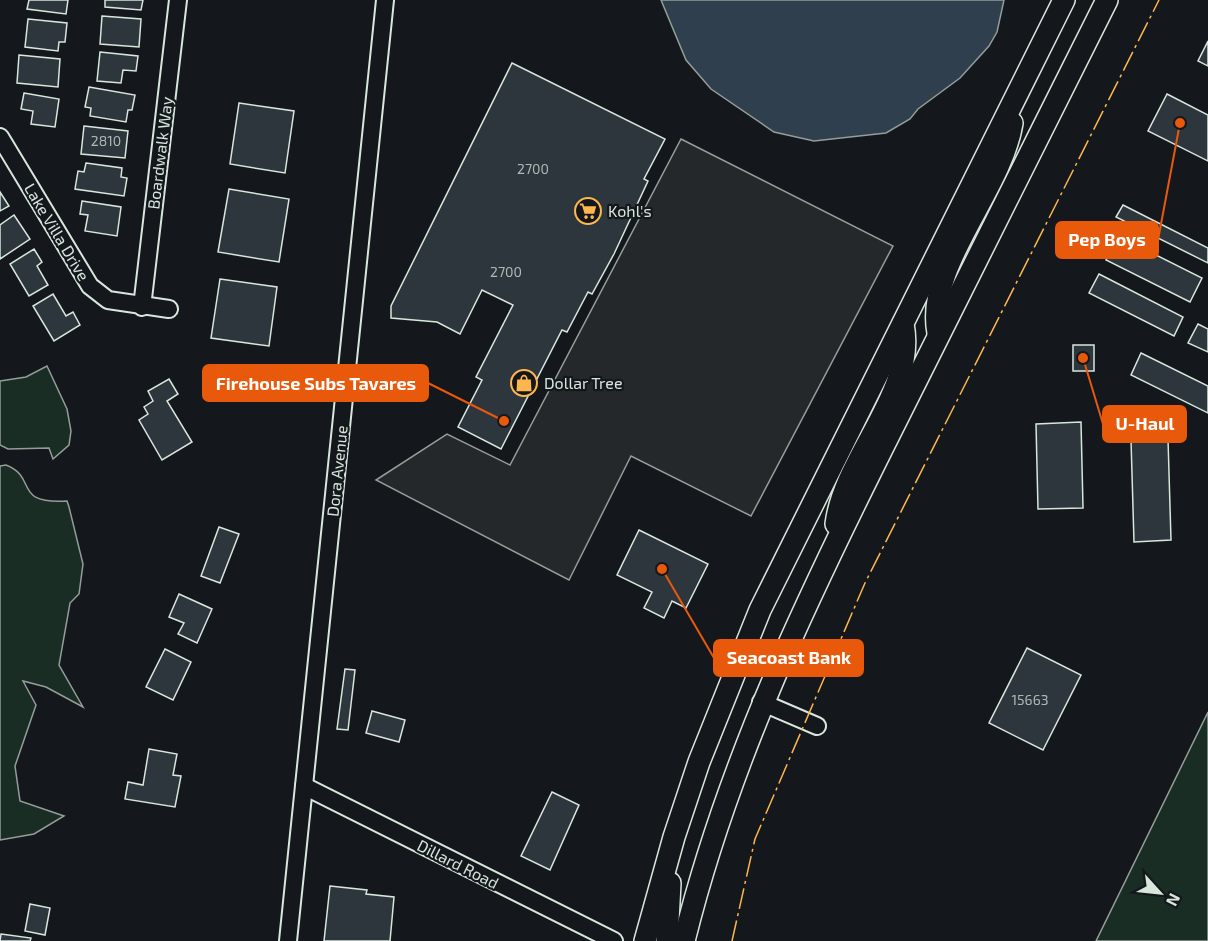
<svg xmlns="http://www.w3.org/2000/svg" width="1208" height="941" font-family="'Exo 2',sans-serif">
<rect width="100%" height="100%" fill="#14181c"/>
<g fill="#1a2d24" stroke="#939e99" stroke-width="1.5">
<polygon points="47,366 67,409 71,431 69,445 53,459 49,448 8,449 0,445 0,381 26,377"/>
<path d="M6,465C39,478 11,504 67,501L69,507L83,564L79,594L70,603L59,665L83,707L46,687L23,681L36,705L15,766L20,801L64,816L34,834L0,840V466Z"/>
<polygon points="1208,712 1208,941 1096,941"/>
</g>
<polygon fill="#24282b" stroke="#939e99" stroke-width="1.5" points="681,139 893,246 751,516 631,456 569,580 376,480 447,434 510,465"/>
<polygon fill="#2f3f4d" stroke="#939e99" stroke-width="1.5" points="661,0 1004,0 997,32 989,46 960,78 918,109 910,119 886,133 814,141 774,132 711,89 686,60"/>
<g fill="#2c363c" stroke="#d8e6dc" stroke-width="1.5">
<polygon points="29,0 68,0 66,14 27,9"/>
<polygon points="105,0 143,0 141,10 105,7"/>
<polygon points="102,16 141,19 139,47 100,44"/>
<polygon points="28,19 67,23 65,42 59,42 58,51 25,47"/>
<polygon points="1208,41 1208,66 1198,61"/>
<polygon points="100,52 138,56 136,71 123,70 121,83 97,81"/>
<polygon points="19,55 60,59 58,87 17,83"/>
<polygon points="512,63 665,139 644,179 648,181 614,254 592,294 588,292 567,332 562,330 501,449 458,427 482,380 476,377 513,305 482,290 460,334 437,322 391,318 391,306"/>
<polygon points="89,87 135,95 132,110 128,110 126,122 90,116 91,108 85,107"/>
<polygon points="24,93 59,99 55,127 31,124 33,111 21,109"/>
<polygon points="1167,94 1208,115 1208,161 1148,131"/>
<polygon points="239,103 294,111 285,173 230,164"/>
<polygon points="84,126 128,131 125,158 81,154"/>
<polygon points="86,163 122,168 121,177 127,178 124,196 75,189 78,171 84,172"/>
<polygon points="229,189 289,199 279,262 218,252"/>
<polygon points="0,192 9,206 0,211"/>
<polygon points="82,201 121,207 117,236 85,231 88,215 80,214"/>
<polygon points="1123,205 1208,248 1208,263 1116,217"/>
<polygon points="14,215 30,239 0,259 0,225"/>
<polygon points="1118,236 1202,278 1190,302 1106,260"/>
<polygon points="34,249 42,262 37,266 48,285 29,296 10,264"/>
<polygon points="1099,274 1183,317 1174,336 1089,293"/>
<polygon points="220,279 277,287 269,346 211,338"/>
<polygon points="53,294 66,316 73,312 80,325 54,341 33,306"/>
<polygon points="1198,324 1208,329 1208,352 1188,343"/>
<rect x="1073" y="345" width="21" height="26"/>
<polygon points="1141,353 1208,386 1208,413 1131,375"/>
<polygon points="169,379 178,394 167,401 192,442 162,460 139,420 148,414 144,407 153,401 148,391"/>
<polygon points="1081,422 1083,508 1038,509 1036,424"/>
<polygon points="1168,439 1171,540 1134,542 1131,440"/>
<polygon points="219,527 239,534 220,583 201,576"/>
<polygon points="639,530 708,564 686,608 672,601 664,618 644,608 652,592 617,575"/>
<polygon points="179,594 212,609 197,643 178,634 184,623 169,617"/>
<polygon points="1027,648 1081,675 1043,750 989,723"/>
<polygon points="165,649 191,662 173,700 146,687"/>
<polygon points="345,669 355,670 348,730 337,729"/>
<polygon points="372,711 405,720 399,742 366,733"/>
<polygon points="149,749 177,754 173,775 181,776 175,807 125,799 128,782 143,785"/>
<polygon points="552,792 579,805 550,870 521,856"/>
<polygon points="330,886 367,890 366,894 394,897 390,941 324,941"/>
<polygon points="30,904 50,908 45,935 25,931"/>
<polygon points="1,934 31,938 30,941 0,941"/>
</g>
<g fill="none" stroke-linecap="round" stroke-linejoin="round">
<defs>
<g id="minor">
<polyline points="0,137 90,286 108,300 169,309"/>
<polyline points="142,307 178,0"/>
<polyline points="761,702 817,726"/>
<polyline points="304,786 614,941"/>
<polyline points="288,941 385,0"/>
</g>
<g id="major">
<path d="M938,333C925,265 1001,192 1012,123"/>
<path d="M836,524C845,455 917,393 903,324"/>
<polyline points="645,941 674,837 699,762 760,610 1064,0"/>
<polyline points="667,941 670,883"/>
<path d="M684,941C729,758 811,590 895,423C965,282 1036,141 1107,0"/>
</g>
</defs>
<use href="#minor" stroke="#d8e6dc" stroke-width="20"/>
<use href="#major" stroke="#d8e6dc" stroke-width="24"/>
<use href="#minor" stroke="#14181c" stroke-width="16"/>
<use href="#major" stroke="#14181c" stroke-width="21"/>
<polyline stroke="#ffb74d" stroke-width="1.5" stroke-dasharray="21 4.5 3 4.5" stroke-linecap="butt" points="732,941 755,839 865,583 1159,0"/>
</g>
<defs>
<symbol id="supermarket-ring" viewBox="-11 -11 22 22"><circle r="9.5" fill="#14181c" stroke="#ffb74d" stroke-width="1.5"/><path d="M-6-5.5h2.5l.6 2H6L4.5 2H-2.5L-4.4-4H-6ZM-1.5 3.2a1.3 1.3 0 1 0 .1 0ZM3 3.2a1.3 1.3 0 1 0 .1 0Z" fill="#ffb74d"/></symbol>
<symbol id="shop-ring" viewBox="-11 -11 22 22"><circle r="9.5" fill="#14181c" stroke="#ffb74d" stroke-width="1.5"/><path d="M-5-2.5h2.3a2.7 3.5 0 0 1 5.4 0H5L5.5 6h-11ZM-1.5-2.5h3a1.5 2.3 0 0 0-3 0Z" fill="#ffb74d"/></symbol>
</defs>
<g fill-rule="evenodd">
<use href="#supermarket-ring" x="573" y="196" width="30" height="30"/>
<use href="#shop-ring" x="509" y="368" width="30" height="30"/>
</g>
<g text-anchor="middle" stroke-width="4.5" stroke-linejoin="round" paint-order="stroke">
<g font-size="14" fill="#adbab4">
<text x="106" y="146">2810</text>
<text x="533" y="174">2700</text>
<text x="506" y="277">2700</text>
<text x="1030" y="705">15663</text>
</g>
<g font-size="16" fill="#d8e6dc" stroke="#14181c">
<text transform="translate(160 153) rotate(-83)" y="6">Boardwalk Way</text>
<text transform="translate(57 232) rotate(59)" y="6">Lake Villa Drive</text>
<text transform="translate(337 471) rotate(-84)" y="6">Dora Avenue</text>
<text transform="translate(458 864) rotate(27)" y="6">Dillard Road</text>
</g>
<g font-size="16" fill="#d8e6dc" stroke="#14181c" text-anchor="start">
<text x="608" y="217">Kohl's</text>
<text x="544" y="389">Dollar Tree</text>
</g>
</g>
<path fill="none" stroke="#e8590c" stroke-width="2" d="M1180 123L1158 240M504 421L428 383M1083 358L1103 424M662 569L714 658"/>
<g fill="#e8590c" stroke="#14181c" stroke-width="2">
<circle cx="1180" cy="123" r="6"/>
<circle cx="504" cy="421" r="6"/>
<circle cx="1083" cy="358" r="6"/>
<circle cx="662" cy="569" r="6"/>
</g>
<g fill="#e8590c" stroke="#e8590c" stroke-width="2">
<rect x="1056" y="222" width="102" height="36" rx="6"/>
<rect x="203" y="365" width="225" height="36" rx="6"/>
<rect x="1103" y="406" width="83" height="36" rx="6"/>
<rect x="714" y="640" width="149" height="36" rx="6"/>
</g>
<g font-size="18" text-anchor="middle" font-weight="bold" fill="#fff">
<text x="1107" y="246">Pep Boys</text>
<text x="316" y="390">Firehouse Subs Tavares</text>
<text x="1145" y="430">U-Haul</text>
<text x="789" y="664">Seacoast Bank</text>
</g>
<g transform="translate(1160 893) rotate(117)" stroke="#14181c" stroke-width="4.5" paint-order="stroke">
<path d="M0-4.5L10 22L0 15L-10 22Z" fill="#d8e6dc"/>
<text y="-9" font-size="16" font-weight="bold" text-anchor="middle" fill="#d8e6dc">N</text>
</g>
</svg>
